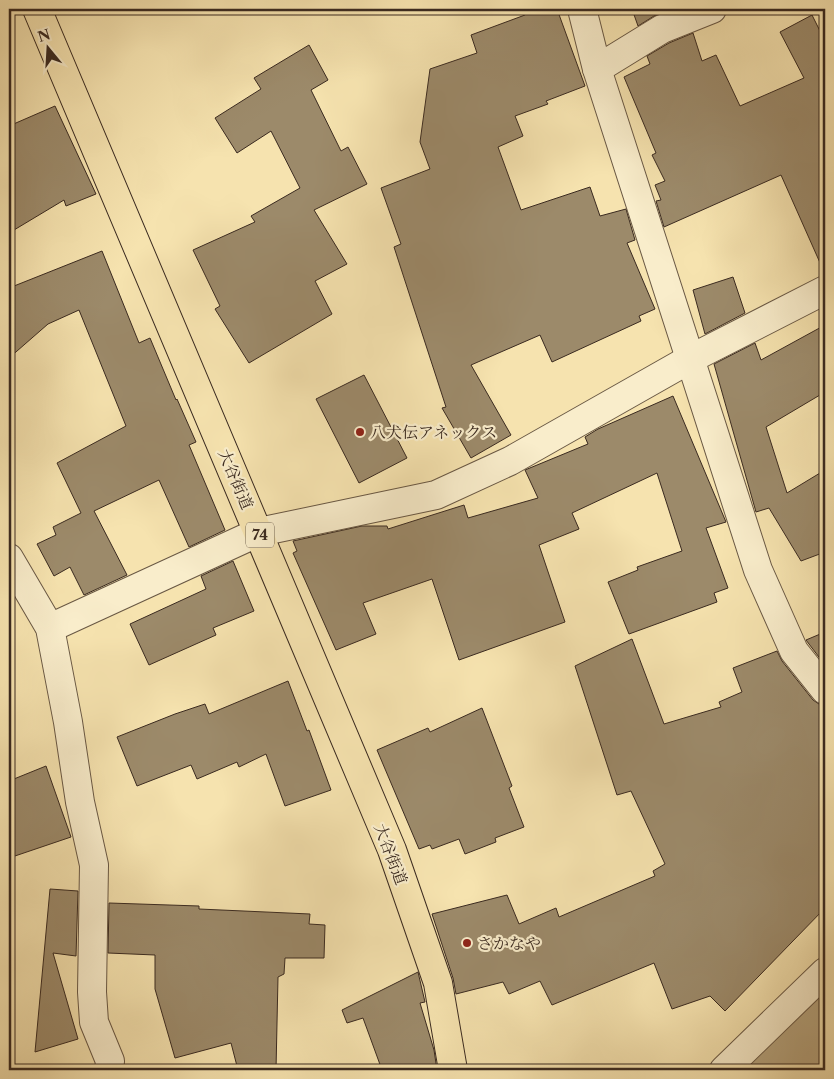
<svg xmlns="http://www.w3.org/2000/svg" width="834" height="1079" font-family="'Libre Caslon Text','Noto Serif JP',serif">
<rect width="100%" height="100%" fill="#f6e3af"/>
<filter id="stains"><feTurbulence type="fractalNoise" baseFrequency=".004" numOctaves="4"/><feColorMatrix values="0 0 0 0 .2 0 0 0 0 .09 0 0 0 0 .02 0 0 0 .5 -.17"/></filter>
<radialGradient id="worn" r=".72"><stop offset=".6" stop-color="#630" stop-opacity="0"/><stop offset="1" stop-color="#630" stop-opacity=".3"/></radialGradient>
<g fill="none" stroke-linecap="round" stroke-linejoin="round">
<polyline stroke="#b6a47e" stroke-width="66" points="775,1070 825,1019"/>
</g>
<g fill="#9c8a6a" stroke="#3a2a20">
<polygon points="523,9 557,9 585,86 546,101 548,104 515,116 523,136 498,147 521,210 590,187 600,216 626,209 635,240 627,243 655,309 639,316 641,321 552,362 540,335 471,365 511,435 471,458 442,408 446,407 394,247 401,244 381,188 430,169 420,142 430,69 477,53 471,35 525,15"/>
<polygon points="632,9 671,9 654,16 638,26"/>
<polygon points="812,15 825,41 825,274 781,175 664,227 656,201 661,200 655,185 665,181 652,155 656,153 624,77 650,64 647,56 669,43 693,33 702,61 716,55 740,106 804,78 780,32"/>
<polygon points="309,45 328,80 311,90 341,151 348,147 367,184 314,210 347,264 315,281 332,314 249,363 215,309 220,306 193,250 255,222 251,216 300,188 271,131 237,153 215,118 261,89 254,78"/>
<polygon points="55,106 96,194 66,206 64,200 9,233 9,126"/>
<polygon points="102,251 139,343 150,338 176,400 177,399 196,442 189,445 225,530 189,547 159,480 94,511 127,575 84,595 70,567 54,576 37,544 56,535 53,527 81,513 57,463 126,426 79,310 48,324 9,358 9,288"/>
<polygon points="733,277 745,313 705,334 693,290"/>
<polygon points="825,325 825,392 766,427 787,493 825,470 825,552 801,561 769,508 756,512 714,364 755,343 761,360"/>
<polygon points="364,375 407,458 359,483 316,399"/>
<polygon points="673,396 726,522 706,528 728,588 714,593 717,602 629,634 608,582 638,570 637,567 682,551 657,473 572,513 579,529 539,545 565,622 459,660 432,579 363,603 376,634 336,650 293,553 297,551 293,541 362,526 387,526 388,529 464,505 468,518 538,498 525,470 588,444 585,437 598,429"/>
<polygon points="233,561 254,611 213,628 216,635 149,665 130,624 206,589 201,576"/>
<polygon points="825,632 825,665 806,640"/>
<polygon points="632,639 664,724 721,707 719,702 742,692 733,668 777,651 782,661 813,700 819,704 825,705 825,908 725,1011 710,996 672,1009 654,963 552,1005 540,981 509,994 503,982 456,994 453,978 432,914 507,895 519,924 556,908 559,917 655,876 653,871 665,864 631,791 617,795 575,666"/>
<polygon points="288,681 307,731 309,730 331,790 285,806 266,754 239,767 237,762 197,779 191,765 137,786 117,737 175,714 205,704 209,714"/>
<polygon points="482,708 512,786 509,788 524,827 495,838 496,842 465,854 459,839 432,849 430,845 419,849 377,750 428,728 430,732"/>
<polygon points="46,766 71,837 9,858 9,781"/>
<polygon points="50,889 78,891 76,956 53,953 78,1039 35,1052"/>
<polygon points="109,903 199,906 199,909 310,914 309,924 325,925 324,958 285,958 284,974 278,977 276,1070 238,1070 231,1043 175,1058 155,989 155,955 108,953"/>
<polygon points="418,972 425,1002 420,1003 434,1050 437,1070 382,1070 363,1018 347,1023 342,1010"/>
</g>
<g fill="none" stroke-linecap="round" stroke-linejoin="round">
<defs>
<g id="street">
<polyline points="582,9 597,69 758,570 794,651 825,690"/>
<polyline points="597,69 662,29 712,9"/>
<polyline points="9,558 50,628 68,722 80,802 94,865 92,992 94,1022 110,1061 109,1070"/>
<polyline points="50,628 259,532 436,495 510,461 690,359 825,290"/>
<polyline points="724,1070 825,972"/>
</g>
<polyline id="primary" points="37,9 392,850 438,983 453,1070"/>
</defs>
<use href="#street" stroke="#695844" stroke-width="30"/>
<use href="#primary" stroke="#3a2a20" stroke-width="30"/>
<use href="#street" stroke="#f9edcb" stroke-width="28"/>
<use href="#primary" stroke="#f6e3af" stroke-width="28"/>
</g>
<g fill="#8f2418" stroke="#f9edcb" stroke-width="2">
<circle cx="360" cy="432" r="5"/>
<circle cx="467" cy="943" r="5"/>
</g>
<g text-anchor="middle" stroke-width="4.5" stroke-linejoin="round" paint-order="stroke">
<rect fill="#f9edcb" stroke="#736453" stroke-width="1" x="246" y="522.5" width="28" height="25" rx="4"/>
<g font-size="15" font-weight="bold" fill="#3a2a20">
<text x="260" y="540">74</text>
</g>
<g font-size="16" fill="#3a2a20" stroke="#f9edcb" text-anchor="start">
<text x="370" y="438">八犬伝アネックス</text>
<text x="477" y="949">さかなや</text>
</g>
<g font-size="16" fill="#3a2a20" stroke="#f9edcb">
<text transform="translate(236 479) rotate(67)" y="6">大谷街道</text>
<text transform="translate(391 854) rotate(69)" y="6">大谷街道</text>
</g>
</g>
<rect width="834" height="1079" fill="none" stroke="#f6e3af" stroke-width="30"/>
<rect x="10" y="10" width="814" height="1059" fill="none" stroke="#3a2a20" stroke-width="2.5"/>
<rect x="15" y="15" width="804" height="1049" fill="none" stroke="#3a2a20"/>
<g transform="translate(48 48) rotate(342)" stroke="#f9edcb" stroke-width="4" paint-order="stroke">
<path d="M0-4L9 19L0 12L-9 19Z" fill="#3a2a20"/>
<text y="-8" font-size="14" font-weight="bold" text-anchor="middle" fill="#3a2a20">N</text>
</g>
<rect width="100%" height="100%" filter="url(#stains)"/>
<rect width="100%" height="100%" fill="url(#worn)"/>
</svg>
